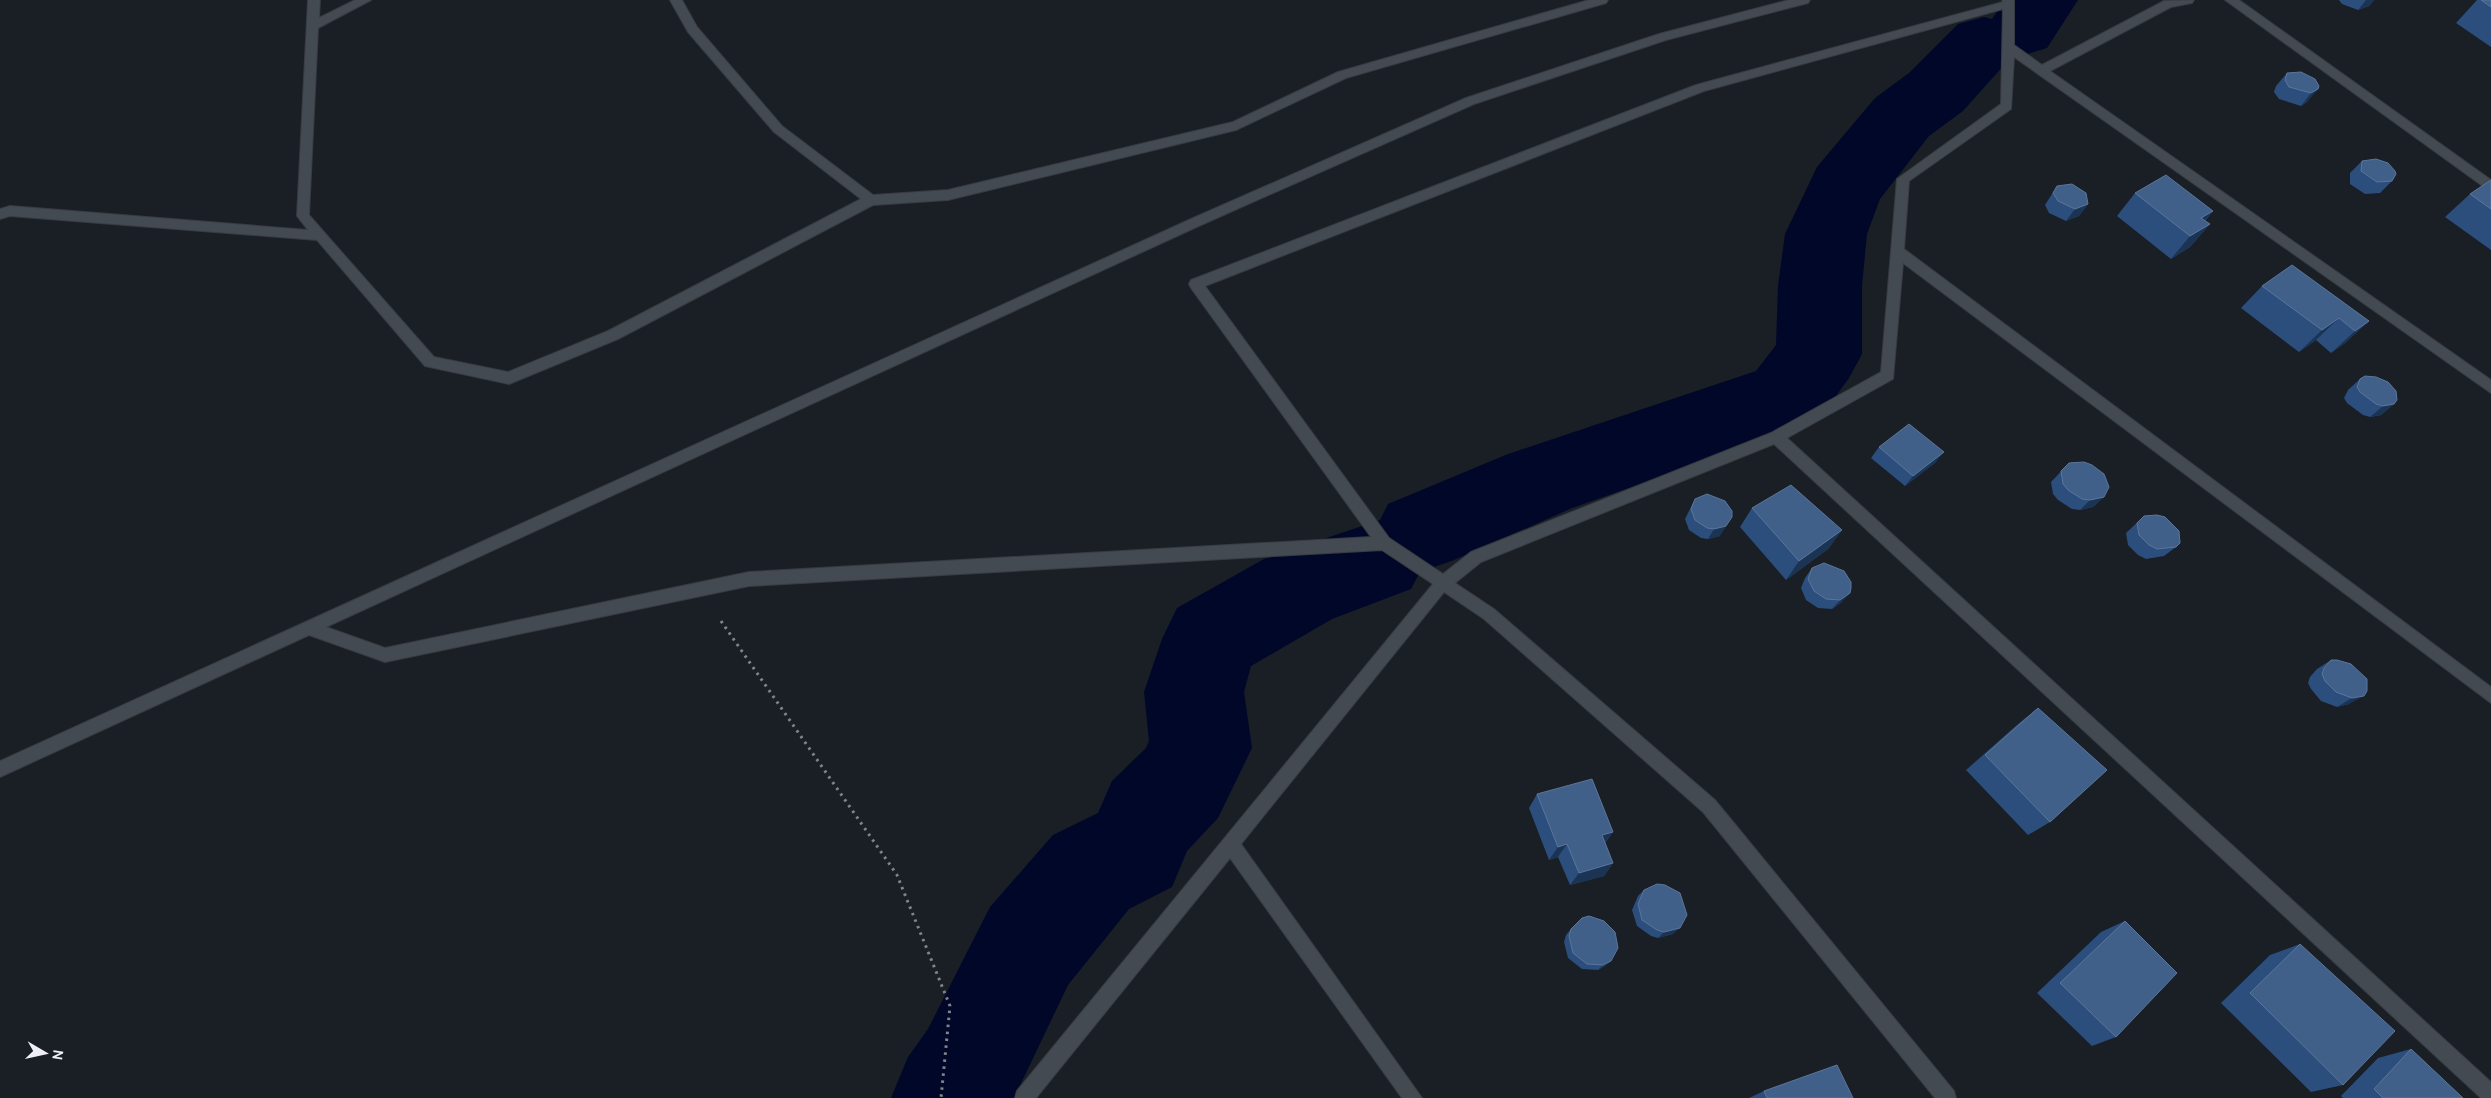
<svg xmlns="http://www.w3.org/2000/svg" width="2491" height="1098" font-family="Cabin,sans-serif">
<rect width="100%" height="100%" fill="#1a1e25"/>
<g fill="none" stroke-linecap="round" stroke-linejoin="round">
<polygon fill="#000729" fill-rule="evenodd" points="2005,0 2078,0 2047,48 2021,56 2014,54 1963,111 1929,136 1880,199 1867,234 1862,286 1862,354 1849,378 1818,421 1572,508 1454,560 1420,572 1411,589 1332,619 1251,666 1244,692 1252,748 1218,818 1187,851 1172,887 1129,909 1068,985 1014,1098 891,1098 908,1057 928,1029 990,907 1053,835 1098,813 1112,781 1146,748 1149,741 1144,692 1162,639 1177,608 1264,559 1380,520 1388,504 1508,454 1756,371 1776,345 1778,286 1785,234 1817,167 1875,98 1909,73 1958,24 1984,17 1992,19"/>
<defs>
<g id="minor">
<polygon points="308,0 320,0 319,18 355,0 371,0 318,28 309,215 434,357 508,372 608,331 861,199 774,132 688,32 670,0 682,0 697,27 782,126 873,195 948,190 1233,122 1338,72 1589,0 1608,0 1606,3 1346,78 1236,130 948,200 873,205 618,339 509,384 425,366 317,240 10,216 0,219 0,209 10,206 308,230 297,216"/>
<path d="M1789,0H1810L1808,3L1666,40L1474,104L1201,225L326,627L385,648L749,572L1371,537L1191,288L1189,284L1191,280L1696,85L2003,2L2002,0H2014V45L2042,65L2164,1L2194,0L2192,3L2171,7L2050,71L2491,380V393L2014,57L2011,109L1909,181L1904,249L2491,687V703L1903,263L1893,379L1787,438L2491,1082V1098H2481L1774,444L1481,562L1455,583L1494,609L1715,800L1954,1091L1956,1098H1935L1703,812L1484,619L1444,592L1241,844L1422,1098H1402L1230,858L1036,1098H1015L1017,1091L1433,584L1382,550L749,586L385,662L309,635L0,777V761L1191,219L1466,98L1659,34ZM2003,9L2001,104L1897,179L1881,372L1771,433L1471,552L1443,574L1389,538L1205,286L1704,91Z"/>
<polygon points="2225,0 2239,0 2491,180 2491,192"/>
</g>
</defs>
<use href="#minor" stroke="#383b41" stroke-width="2"/>
<polyline stroke="#81858b" stroke-width="3" stroke-dasharray="2.5 4.5" stroke-linecap="butt" points="721,621 897,875 950,1006 941,1098"/>
<use href="#minor" fill="#444a51" fill-rule="evenodd"/>
</g>
<g fill="#2b4e7d">
<polygon points="2339,0 2374,0 2369,6 2358,10 2342,4"/>
<polygon points="2477,0 2491,0 2491,47 2456,23"/>
<polygon points="2287,73 2319,86 2307,102 2301,106 2279,99 2274,92 2276,86"/>
<polygon points="2362,161 2392,181 2380,193 2365,194 2350,184 2350,173"/>
<polygon points="2491,180 2491,250 2445,217 2470,194"/>
<polygon points="2057,186 2088,204 2079,216 2066,221 2049,213 2045,205"/>
<polygon points="2135,193 2213,211 2205,221 2210,224 2190,247 2171,259 2117,216"/>
<polygon points="2262,286 2369,321 2345,343 2331,353 2316,340 2299,352 2241,308"/>
<polygon points="2360,379 2394,404 2381,415 2370,417 2363,415 2347,403 2344,398 2348,390"/>
<polygon points="1879,447 1936,462 1905,486 1871,458"/>
<polygon points="2069,463 2104,497 2093,507 2080,510 2072,509 2058,500 2053,494 2051,482"/>
<polygon points="1695,499 1720,536 1708,539 1701,538 1689,530 1685,519"/>
<polygon points="1752,508 1842,530 1828,549 1786,580 1740,527"/>
<polygon points="2144,516 2176,547 2164,556 2146,559 2138,555 2128,545 2126,533"/>
<polygon points="1812,568 1842,602 1832,609 1818,608 1806,600 1801,588 1805,578"/>
<polygon points="2331,660 2367,679 2349,704 2337,707 2321,701 2311,689 2308,683 2310,677 2317,669"/>
<polygon points="2038,708 2050,822 2028,835 1966,770 2018,724"/>
<polygon points="1537,794 1613,832 1605,843 1613,863 1604,876 1570,885 1558,857 1549,860 1529,808"/>
<polygon points="1644,890 1673,934 1658,938 1651,936 1637,926 1632,910 1638,896"/>
<polygon points="2125,921 2116,1037 2092,1046 2037,993 2101,932"/>
<polygon points="1571,929 1605,966 1598,970 1582,969 1568,958 1564,942 1566,935"/>
<polygon points="2300,944 2343,1085 2311,1092 2221,1003 2270,955"/>
<polygon points="2411,1049 2463,1098 2343,1098 2341,1096 2378,1058"/>
<polygon points="1764,1091 1853,1098 1749,1098"/>
</g>
<g fill="#1b3454">
<polygon points="2366,0 2374,0 2369,6 2358,10"/>
<polygon points="2318,89 2307,102 2301,106 2311,93"/>
<polygon points="2088,204 2079,216 2066,221 2075,209"/>
<polygon points="2213,211 2193,234 2201,218"/>
<polygon points="2210,224 2190,247 2171,259 2190,236"/>
<polygon points="2339,318 2316,340 2299,352 2322,330"/>
<polygon points="2369,321 2345,343 2331,353 2355,331"/>
<polygon points="2394,404 2381,415 2370,417 2383,406"/>
<polygon points="1944,452 1936,462 1905,486 1913,476"/>
<polygon points="2104,497 2093,507 2080,510 2090,500"/>
<polygon points="1732,517 1720,536 1708,539 1714,529"/>
<polygon points="1842,530 1828,549 1786,580 1799,561"/>
<polygon points="1850,593 1842,602 1832,609 1840,600"/>
<polygon points="2364,696 2349,704 2337,707 2352,698"/>
<polygon points="1613,832 1603,845 1602,835"/>
<polygon points="1567,844 1558,857 1549,860 1558,847"/>
<polygon points="1613,863 1604,876 1570,885 1579,873"/>
<polygon points="1680,928 1673,934 1658,938 1664,932"/>
<polygon points="1611,961 1605,966 1598,970 1603,965"/>
</g>
<g fill="#40608a" stroke="#5b769b">
<polygon points="2481,0 2491,0 2491,7"/>
<polygon points="2301,72 2315,79 2319,86 2318,89 2311,93 2289,87 2285,80 2287,73"/>
<polygon points="2376,159 2388,163 2395,171 2396,174 2392,181 2377,182 2361,171 2362,161"/>
<polygon points="2166,175 2213,211 2201,218 2210,224 2190,236 2135,193"/>
<polygon points="2491,180 2491,209 2470,194"/>
<polygon points="2072,184 2086,193 2088,204 2075,209 2058,201 2053,193 2057,186"/>
<polygon points="2292,265 2369,321 2355,331 2339,318 2322,330 2262,286"/>
<polygon points="2365,376 2376,377 2388,382 2396,391 2397,400 2394,404 2383,406 2376,404 2360,392 2357,387 2360,379"/>
<polygon points="1909,424 1944,452 1913,476 1879,447"/>
<polygon points="2084,462 2092,465 2104,474 2109,487 2104,497 2090,500 2082,499 2068,490 2063,484 2061,471 2069,463"/>
<polygon points="1791,485 1842,530 1799,561 1752,508"/>
<polygon points="1707,494 1725,501 1732,511 1732,517 1726,526 1714,529 1707,528 1695,520 1691,509 1695,499"/>
<polygon points="2157,515 2165,517 2179,531 2180,543 2176,547 2157,549 2149,545 2139,535 2137,523 2144,516"/>
<polygon points="1824,563 1844,571 1851,582 1851,588 1850,593 1840,600 1826,599 1814,591 1808,579 1812,568"/>
<polygon points="2331,660 2337,660 2351,664 2367,679 2367,691 2364,696 2352,698 2336,692 2325,681 2322,674 2324,668"/>
<polygon points="2038,708 2107,770 2050,822 1985,755"/>
<polygon points="1592,779 1613,832 1602,835 1613,863 1579,873 1567,844 1558,847 1537,794"/>
<polygon points="1657,884 1665,885 1680,893 1687,915 1680,928 1664,932 1657,930 1642,920 1638,904 1644,890"/>
<polygon points="1589,916 1604,921 1615,932 1618,948 1611,961 1603,965 1587,964 1573,953 1569,936 1571,929 1582,918"/>
<polygon points="2125,921 2177,973 2116,1037 2060,983"/>
<polygon points="2300,944 2395,1031 2343,1085 2250,993"/>
<polygon points="2411,1049 2463,1098 2383,1098 2374,1089"/>
<polygon points="1837,1065 1853,1098 1767,1098 1764,1091"/>
</g>
<g transform="translate(45 1053) rotate(99)" stroke="#1a1e25" stroke-width="4" paint-order="stroke">
<path d="M0-4L9 19L0 12L-9 19Z" fill="#edf0f5"/>
<text y="-8" font-size="14" font-weight="bold" text-anchor="middle" fill="#edf0f5">N</text>
</g>
</svg>
